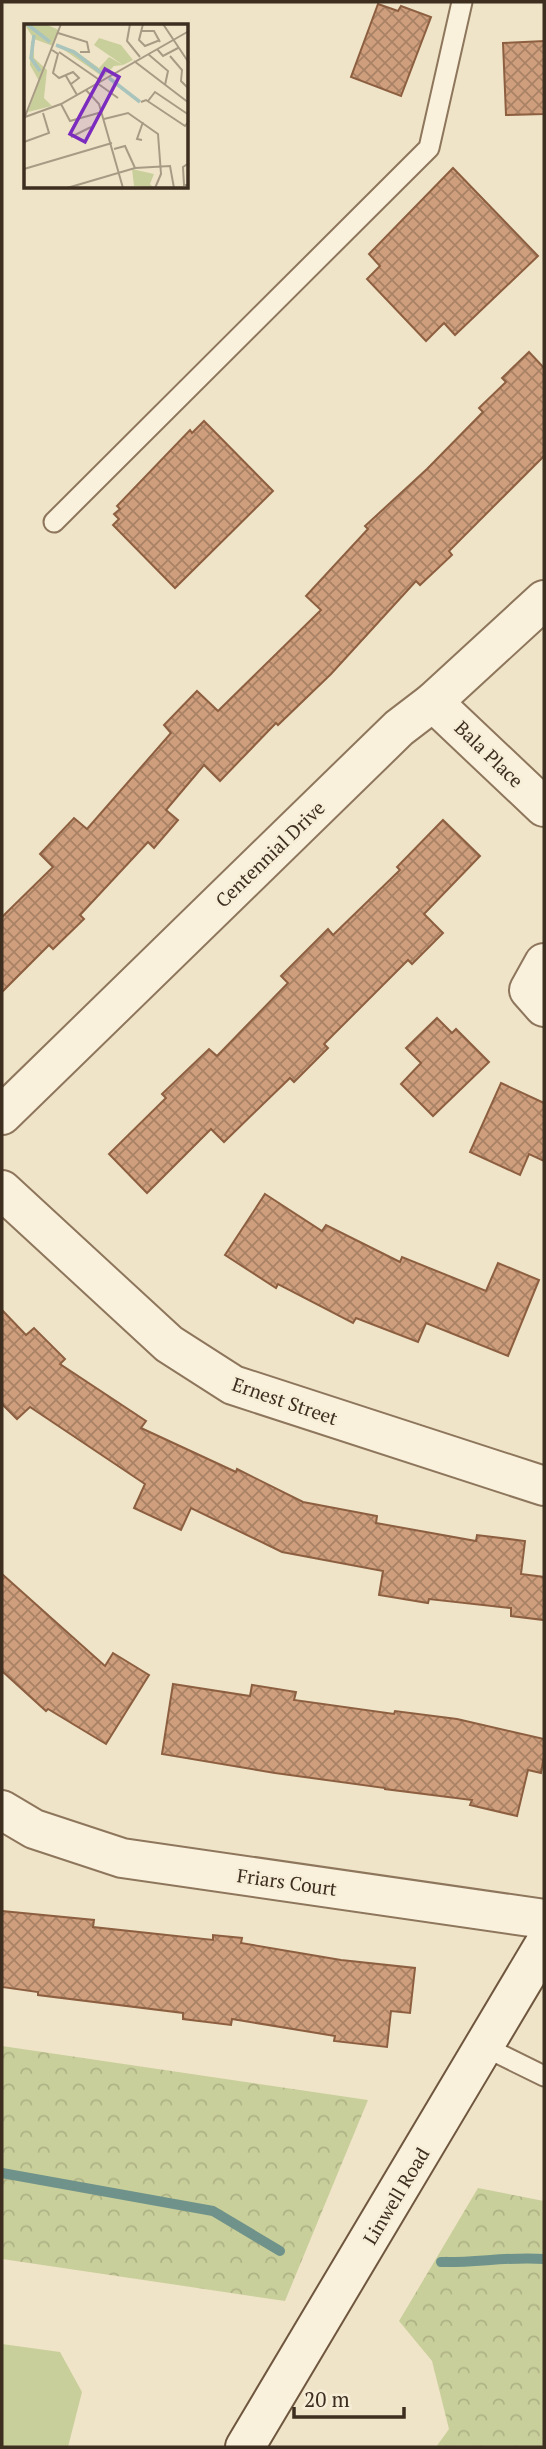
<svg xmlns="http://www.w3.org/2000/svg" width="546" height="2449" font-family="'PT Serif',serif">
<defs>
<pattern id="forest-crowns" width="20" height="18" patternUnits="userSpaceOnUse" patternTransform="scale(1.75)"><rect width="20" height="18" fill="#c9cf9b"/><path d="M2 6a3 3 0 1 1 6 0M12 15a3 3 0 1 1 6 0" fill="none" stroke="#aeb285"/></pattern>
<pattern id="building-cross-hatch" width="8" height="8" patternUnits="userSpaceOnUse" patternTransform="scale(1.75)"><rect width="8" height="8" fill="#cf9f7d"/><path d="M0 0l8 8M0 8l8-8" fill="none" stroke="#a98266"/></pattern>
</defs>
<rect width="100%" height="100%" fill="#f0e4c8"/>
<polygon fill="#c9cf9b" points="2,2344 60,2352 82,2392 68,2447 2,2447"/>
<g fill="url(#forest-crowns)">
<polygon points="2,2046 368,2100 285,2301 2,2259"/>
<polygon points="478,2188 544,2201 544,2447 436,2447 449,2429 432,2361 399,2321"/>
</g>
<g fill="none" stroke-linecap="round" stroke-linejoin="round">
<g stroke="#6f938a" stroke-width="10">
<polyline points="2,2173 213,2211 280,2251"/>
<path d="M441,2262C476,2263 510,2256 544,2259"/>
</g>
</g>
<g fill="url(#building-cross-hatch)" stroke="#8d5f41" stroke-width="2">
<polygon points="378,4 398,11 401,6 431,17 401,96 351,77"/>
<polygon points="544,41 544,114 506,115 503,43"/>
<polygon points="453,168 538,256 455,335 444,323 426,341 367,279 380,266 369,254"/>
<polygon points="529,352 544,368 544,456 449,551 452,555 420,585 416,581 331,674 278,725 276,723 220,781 204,765 166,810 178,820 154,848 148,842 80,915 84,919 53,949 49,945 2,992 2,917 53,867 40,854 74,818 87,829 171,733 164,725 197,691 218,711 321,610 306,596 368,529 365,526 427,469 483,412 479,408 506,382 502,378"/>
<polygon points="204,421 273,491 175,588 113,525 119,519 114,514 120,509 117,506 190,430 192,433"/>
<polygon points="443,820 480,856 424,914 443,933 412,964 408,960 324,1044 328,1048 294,1082 290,1078 224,1142 211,1129 147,1193 109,1154 166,1098 162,1094 209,1049 217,1056 288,983 281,976 328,929 333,935 400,870 397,867"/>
<polygon points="437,1018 452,1033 456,1029 489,1062 433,1116 401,1084 421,1063 406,1048"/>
<polygon points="501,1083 544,1103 544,1161 529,1154 520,1175 470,1152"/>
<polygon points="265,1194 322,1231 326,1225 400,1262 402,1257 486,1291 498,1263 539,1280 508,1356 426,1323 418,1342 356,1318 353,1323 278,1284 276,1288 225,1255"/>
<polygon points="2,1310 26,1335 34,1328 65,1359 60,1364 146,1421 141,1428 236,1472 237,1469 303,1502 377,1516 376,1523 476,1541 477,1535 525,1541 521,1574 544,1577 544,1620 511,1616 511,1608 429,1599 428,1603 379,1595 383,1571 282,1552 191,1508 181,1530 134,1508 145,1484 30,1407 17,1419 2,1404"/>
<polygon points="2,1574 105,1666 113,1653 149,1675 106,1744 48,1709 46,1711 2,1671"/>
<polygon points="173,1684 250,1696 252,1685 296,1692 294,1700 394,1714 395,1711 457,1719 544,1739 544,1756 541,1773 528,1770 517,1816 470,1805 472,1800 385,1789 385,1788 275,1773 162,1754"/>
<polygon points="2,1911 94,1920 93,1927 213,1940 213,1935 242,1938 241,1943 341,1960 415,1968 410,2013 391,2011 387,2047 334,2041 335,2036 232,2019 231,2025 183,2019 183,2013 38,1995 38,1992 2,1987"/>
</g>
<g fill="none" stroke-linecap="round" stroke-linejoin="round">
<defs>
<g id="service">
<polyline points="54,522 429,148 462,2"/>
<polyline points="485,2047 544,2076"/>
</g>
<g id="minor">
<polyline points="433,702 544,807"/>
<polyline points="544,963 529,990 544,1007"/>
<polyline points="2,1115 399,728 433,702 544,600"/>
<polyline points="2,1190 169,1344 233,1385 544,1486"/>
<polyline points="2,1810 34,1829 122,1858 544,1919"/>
</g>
<polyline id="secondary" points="245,2447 544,1945"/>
</defs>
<use href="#service" stroke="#8d765c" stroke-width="23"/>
<use href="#minor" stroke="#8d765c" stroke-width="42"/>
<use href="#secondary" stroke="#6f573f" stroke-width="42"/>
<use href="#service" stroke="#faf1dc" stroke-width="19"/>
<use href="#minor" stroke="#faf1dc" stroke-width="38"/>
<use href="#secondary" stroke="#faf1dc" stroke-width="38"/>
</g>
<g text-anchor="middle" stroke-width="5" stroke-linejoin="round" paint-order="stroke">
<g font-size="19" fill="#3d2e20" stroke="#f7eed8">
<text transform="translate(489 754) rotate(44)" y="7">Bala Place</text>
<text transform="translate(270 854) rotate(-44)" y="7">Centennial Drive</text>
<text transform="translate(285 1401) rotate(19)" y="7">Ernest Street</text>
<text transform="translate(287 1882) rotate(8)" y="7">Friars Court</text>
<text transform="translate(396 2196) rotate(-59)" y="7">Linwell Road</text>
</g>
</g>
<g transform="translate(24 24)">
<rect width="164" height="164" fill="#f0e4c8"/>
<path d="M0,0H21L35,6L29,22L10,15ZM75,14L97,21L109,36L99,41L70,21ZM108,145L130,150L126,160L130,164L110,162Z" fill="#c9cf9b"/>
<path d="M7,17L10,18V34L23,46L20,74L28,82L4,88L15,57L6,41ZM33,21L50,26L75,44L85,33L99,41L90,42L79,53Z" fill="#c9cf9b"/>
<path fill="none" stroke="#a9c4bc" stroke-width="3.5" d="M3,0L26,18M10,11L7,34L16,47M32,21L50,28L80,51M85,54L116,78"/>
<path fill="none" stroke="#a89b85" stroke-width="2" d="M106,0L103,17L116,33M119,0L115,16L121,22L136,16M139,0L165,39M117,7H130L136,18M34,9L63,18L65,28H56M133,25L139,32L154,24M28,26L34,30L29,49L35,54L49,48L55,54L47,60M35,28L77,57M124,30L144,47L141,61M146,32L158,46L157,57L165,65M110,37L165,79M42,52L53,71M73,59L94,74M62,66L75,80L99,164M124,77L131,68L165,91M117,78L122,76L161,102L165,97M37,80L46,97L78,88M1,93L37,80L165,7M0,95L37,0M80,95L104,89L134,110L137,150L131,164M47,113L67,103M118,116L113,115L119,98M0,118L25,109L19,89M90,125L101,122L111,144M165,139L159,143L160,161H165M0,145L88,119M43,164L111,144L146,142L150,164"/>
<path fill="#7b2cbf" fill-opacity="0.15" stroke="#7b2cbf" stroke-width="3.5" d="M81,45L95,53L61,118L46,110Z"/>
<rect width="164" height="164" fill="none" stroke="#3d2e20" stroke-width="3.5"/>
</g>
<rect width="546" height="2449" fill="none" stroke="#3d2e20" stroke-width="7"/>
<path d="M294 2407v10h110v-10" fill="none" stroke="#3d2e20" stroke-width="3.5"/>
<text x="304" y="2407" font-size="21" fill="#3d2e20" stroke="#f7eed8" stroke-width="5" paint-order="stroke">20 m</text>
</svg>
